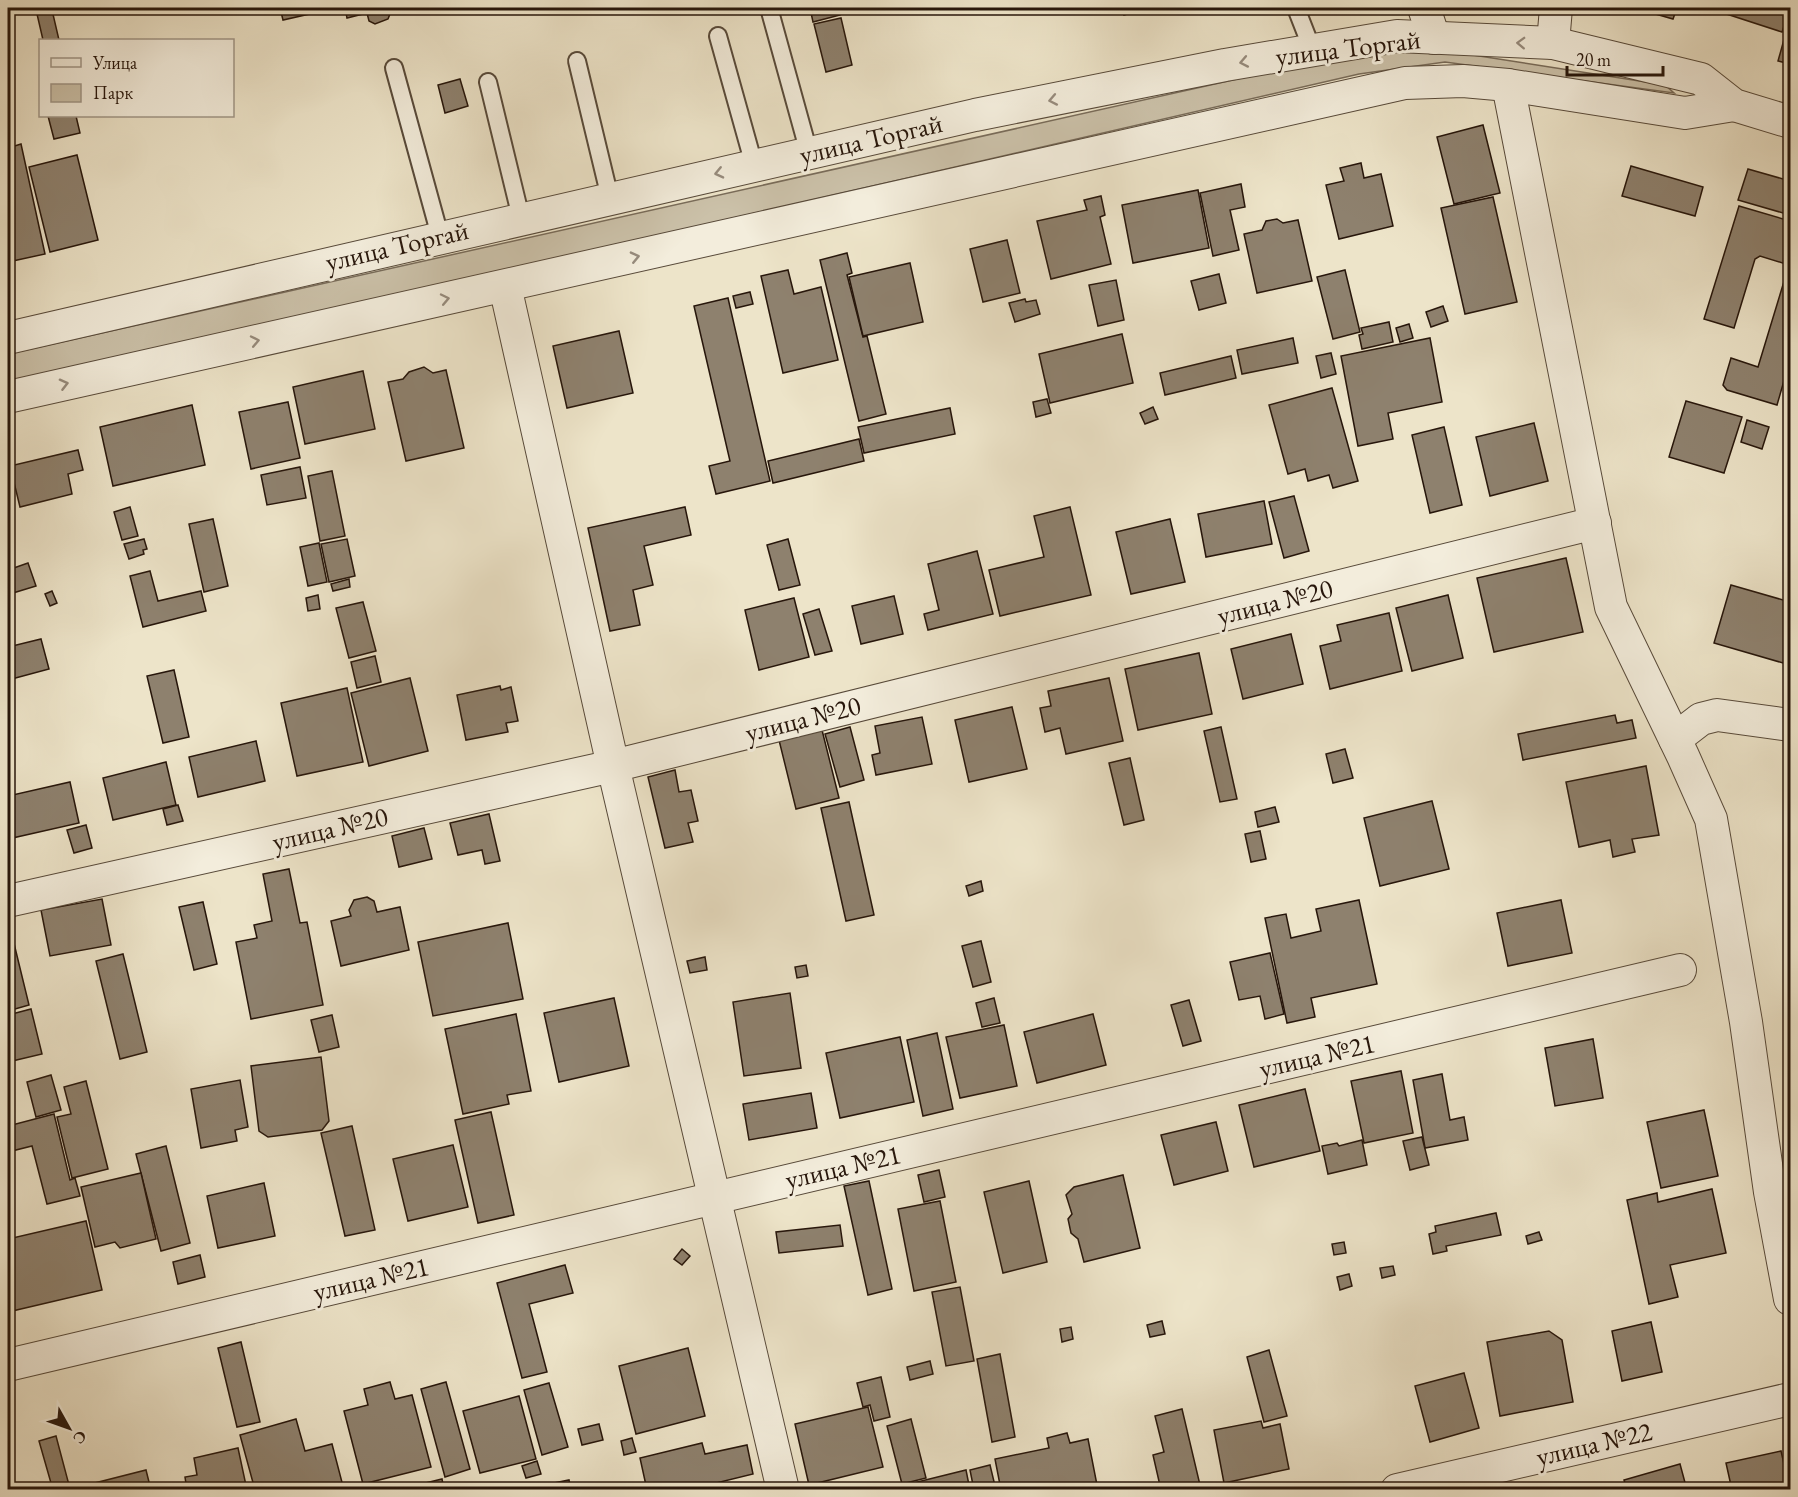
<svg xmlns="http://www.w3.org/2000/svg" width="1798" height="1497" font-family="'EB Garamond',serif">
<rect width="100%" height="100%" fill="#ede4c9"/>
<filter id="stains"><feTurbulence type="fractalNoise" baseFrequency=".00333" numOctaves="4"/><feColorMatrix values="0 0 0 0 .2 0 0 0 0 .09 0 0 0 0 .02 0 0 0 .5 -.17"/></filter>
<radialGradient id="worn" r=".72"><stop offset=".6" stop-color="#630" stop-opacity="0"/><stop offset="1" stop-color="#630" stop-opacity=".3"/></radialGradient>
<polygon fill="#cbc1a9" stroke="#796c5a" stroke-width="1.5" points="1447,51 1665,85 1674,93 1445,62 1359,74 8,385 8,354 1354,53"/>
<g fill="#8e816e" stroke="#27160b" stroke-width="1.5">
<polygon points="280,8 336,8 283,20"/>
<polygon points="345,8 388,8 390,14 388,19 375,24 369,21 367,13 347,18"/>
<polygon points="810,8 838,8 840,15 813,22"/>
<polygon points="1122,8 1144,8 1144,9 1124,15"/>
<polygon points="1646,8 1677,8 1673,19 1645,11"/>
<polygon points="1708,8 1790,8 1782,32"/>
<polygon points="52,10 59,40 43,40 37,14"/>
<polygon points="841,18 852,65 826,72 814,24"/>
<polygon points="1790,18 1790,64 1778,61"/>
<polygon points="460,79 468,106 445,113 438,85"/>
<polygon points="48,116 76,116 80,133 54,139"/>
<polygon points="1483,125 1500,193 1454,204 1437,137"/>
<polygon points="21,144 45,254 8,262 8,148"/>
<polygon points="77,155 98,240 50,252 29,167"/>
<polygon points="1361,163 1364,178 1381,174 1393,226 1339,239 1326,185 1344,181 1340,168"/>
<polygon points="1631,166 1703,187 1695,216 1622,196"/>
<polygon points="1748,169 1790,181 1790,215 1738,200"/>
<polygon points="1241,184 1245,207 1230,210 1239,250 1213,256 1200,193"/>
<polygon points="1198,190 1209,248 1133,263 1122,205"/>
<polygon points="1101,196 1105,215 1100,217 1111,264 1051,279 1037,221 1087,210 1084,200"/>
<polygon points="1493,197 1517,302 1465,314 1441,208"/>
<polygon points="1739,206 1790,221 1790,360 1777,405 1727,390 1723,385 1731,358 1758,367 1789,265 1760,256 1755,259 1734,328 1704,319"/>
<polygon points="1277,219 1283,223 1298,220 1312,281 1257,293 1244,234 1262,230 1266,221"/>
<polygon points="1007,240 1020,293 983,302 970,249"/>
<polygon points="847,253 852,273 847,275 863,337 867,336 886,414 859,421 820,260"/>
<polygon points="910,263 923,322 863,336 849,277"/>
<polygon points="788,270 794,294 821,287 838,360 783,373 761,276"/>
<polygon points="1345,270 1360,332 1333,339 1317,277"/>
<polygon points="1219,274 1226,303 1199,310 1191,281"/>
<polygon points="1116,280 1124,320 1098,326 1089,285"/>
<polygon points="750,292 753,304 736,308 733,296"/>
<polygon points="728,298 770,481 716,494 709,466 730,461 694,306"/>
<polygon points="1025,299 1026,302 1036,300 1040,314 1015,322 1009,303"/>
<polygon points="1443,306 1448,321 1431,327 1426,312"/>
<polygon points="1389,322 1393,342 1362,349 1359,335 1363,334 1361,328"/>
<polygon points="1409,324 1413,338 1400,342 1396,328"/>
<polygon points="619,331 633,393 567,408 553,346"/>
<polygon points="1122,334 1133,383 1050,403 1039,354"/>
<polygon points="1293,338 1298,363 1242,374 1237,350"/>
<polygon points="1430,338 1442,402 1388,413 1393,439 1358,446 1341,356"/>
<polygon points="1331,353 1336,374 1321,378 1316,356"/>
<polygon points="1231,356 1236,378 1165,395 1160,373"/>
<polygon points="424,367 433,373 446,370 464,448 406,461 388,382 403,379 409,372"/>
<polygon points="363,371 375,429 305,444 293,387"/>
<polygon points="1332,388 1358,481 1333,488 1329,475 1308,481 1305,469 1288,474 1269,405"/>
<polygon points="1789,394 1790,395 1790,412 1784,410"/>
<polygon points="1047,399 1051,413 1036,417 1033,402"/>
<polygon points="1686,401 1742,417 1724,473 1669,457"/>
<polygon points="288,402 300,458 251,469 239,412"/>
<polygon points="192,405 205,465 113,486 100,427"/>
<polygon points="1153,407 1158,419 1145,424 1140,413"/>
<polygon points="950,408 955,434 864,453 858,427"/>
<polygon points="1747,420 1769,427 1762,449 1741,442"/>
<polygon points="1534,423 1548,481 1490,496 1476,437"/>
<polygon points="1444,427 1462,505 1430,513 1412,435"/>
<polygon points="859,439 864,461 773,483 768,461"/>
<polygon points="78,450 83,470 68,474 72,494 20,507 10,466"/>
<polygon points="300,467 306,498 267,505 261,475"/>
<polygon points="332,471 345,536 320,541 308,476"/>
<polygon points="1294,496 1309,551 1284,558 1269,502"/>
<polygon points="1264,501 1272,544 1206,557 1198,514"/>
<polygon points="130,507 138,536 122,540 114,512"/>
<polygon points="685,507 691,535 644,546 653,585 633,590 640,625 610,631 588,528"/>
<polygon points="1070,507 1091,595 1000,616 989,570 1044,557 1034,516"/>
<polygon points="213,519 228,586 204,592 189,524"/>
<polygon points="1170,519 1185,582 1131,594 1116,532"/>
<polygon points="144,539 147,549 143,550 144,554 129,559 124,544"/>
<polygon points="347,539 355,576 329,582 321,544"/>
<polygon points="788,539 800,585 779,590 767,545"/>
<polygon points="319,543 327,582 308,586 300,547"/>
<polygon points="977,551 993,614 928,630 924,614 939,610 928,564"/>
<polygon points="1566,558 1583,632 1494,652 1477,578"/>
<polygon points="28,563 36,586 13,593 8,570"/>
<polygon points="150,571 158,601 201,591 206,611 143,627 130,576"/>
<polygon points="349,579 350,587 333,591 331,584"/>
<polygon points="1731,585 1790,602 1790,665 1714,643"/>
<polygon points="52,591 57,603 50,606 45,594"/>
<polygon points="318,595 320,609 308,611 306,598"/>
<polygon points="1448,595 1463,658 1412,671 1396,608"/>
<polygon points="894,596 903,634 861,644 852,606"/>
<polygon points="794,598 809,657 759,670 745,610"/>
<polygon points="363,602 376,651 349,658 336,608"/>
<polygon points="819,609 832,651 815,655 803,614"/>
<polygon points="1389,613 1402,671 1330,689 1320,646 1341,641 1337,625"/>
<polygon points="1291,634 1303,684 1243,699 1231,649"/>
<polygon points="41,639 49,669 8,680 8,647"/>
<polygon points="1199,653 1212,714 1138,730 1125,669"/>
<polygon points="375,656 381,682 357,688 351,662"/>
<polygon points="174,670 189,737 163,743 147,676"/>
<polygon points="410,678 428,751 369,766 351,693"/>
<polygon points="1109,678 1123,741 1066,754 1060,728 1045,732 1040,708 1051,706 1048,691"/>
<polygon points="500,686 501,690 511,687 518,721 506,723 508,732 466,740 457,695"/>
<polygon points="347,688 363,762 297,776 281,703"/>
<polygon points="1012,707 1027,769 969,782 955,720"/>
<polygon points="1615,715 1617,723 1632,720 1636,738 1523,760 1518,734"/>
<polygon points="922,717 932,764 876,775 872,755 880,753 875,726"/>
<polygon points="821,726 839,798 796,809 778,736"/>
<polygon points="850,727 864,780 840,787 825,734"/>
<polygon points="1221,727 1237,799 1220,802 1204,731"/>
<polygon points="256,741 265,781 198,797 189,757"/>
<polygon points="1345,749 1353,778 1333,783 1326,754"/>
<polygon points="1130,758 1144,820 1124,825 1109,763"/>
<polygon points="166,762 176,805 113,820 103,778"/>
<polygon points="1646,766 1659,835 1632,839 1635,852 1613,857 1610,840 1579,847 1566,782"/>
<polygon points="675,770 679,792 691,790 698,821 688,823 693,842 665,848 648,777"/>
<polygon points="70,782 79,823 8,839 8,796"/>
<polygon points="1432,801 1449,869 1380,886 1364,818"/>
<polygon points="849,802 874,915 846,921 821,808"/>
<polygon points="178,805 183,821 167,825 163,809"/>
<polygon points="1275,807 1279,822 1258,827 1255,812"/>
<polygon points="489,814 500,861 485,864 482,850 458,855 450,823"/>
<polygon points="86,825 92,848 74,853 67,830"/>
<polygon points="424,828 432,859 399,867 392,836"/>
<polygon points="1260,831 1266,859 1251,862 1245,834"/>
<polygon points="289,869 300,923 307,922 323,1005 251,1019 236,942 257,938 254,925 272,921 263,874"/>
<polygon points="981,881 983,891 969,896 966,886"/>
<polygon points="367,897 374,901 377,912 400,907 409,950 341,966 331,921 351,916 349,910 354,900"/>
<polygon points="102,899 111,945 50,956 41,910"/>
<polygon points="1359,900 1377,984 1311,998 1315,1017 1287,1023 1265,918 1286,914 1291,938 1321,931 1316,909"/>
<polygon points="1561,900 1572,953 1508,966 1497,913"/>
<polygon points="203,902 217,964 194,970 179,907"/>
<polygon points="508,923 523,999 433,1016 418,942"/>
<polygon points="10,927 29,1005 8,1011 8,928"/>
<polygon points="981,941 991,982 973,987 962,946"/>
<polygon points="1270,953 1284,1014 1265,1019 1260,996 1239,1000 1230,962"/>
<polygon points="123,954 147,1052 120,1059 96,961"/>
<polygon points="705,957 707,970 690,973 687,961"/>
<polygon points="806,965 808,976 797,978 795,967"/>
<polygon points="790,993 801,1068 744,1076 733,1002"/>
<polygon points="614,998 629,1066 559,1082 544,1013"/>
<polygon points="994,998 1000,1023 982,1027 976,1003"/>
<polygon points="1189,1000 1201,1041 1183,1046 1171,1005"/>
<polygon points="31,1009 42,1054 8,1062 8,1015"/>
<polygon points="516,1014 531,1091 507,1095 509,1104 463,1114 445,1029"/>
<polygon points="1093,1014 1106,1065 1037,1083 1024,1032"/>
<polygon points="332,1015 339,1047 319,1052 311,1020"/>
<polygon points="1004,1025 1017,1086 960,1098 946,1037"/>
<polygon points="937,1033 953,1109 923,1116 907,1040"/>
<polygon points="900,1037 914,1102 840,1118 826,1053"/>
<polygon points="1593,1039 1603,1098 1555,1106 1545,1048"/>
<polygon points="321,1057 329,1121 322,1130 268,1137 259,1131 251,1066"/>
<polygon points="1401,1071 1413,1133 1364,1143 1351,1081"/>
<polygon points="1442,1074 1450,1120 1464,1117 1468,1140 1425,1148 1413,1080"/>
<polygon points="51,1075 61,1110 36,1117 27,1082"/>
<polygon points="240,1080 248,1127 235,1130 237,1141 201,1148 191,1089"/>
<polygon points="86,1081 108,1169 72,1178 57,1117 71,1114 64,1087"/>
<polygon points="1305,1089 1320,1151 1254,1167 1239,1105"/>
<polygon points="811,1093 817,1128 749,1140 743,1104"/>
<polygon points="1704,1110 1718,1176 1661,1188 1647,1122"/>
<polygon points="491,1112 514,1215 478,1223 455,1120"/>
<polygon points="54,1114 70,1180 75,1178 80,1196 47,1204 32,1146 8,1152 8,1126"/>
<polygon points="1216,1122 1228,1171 1174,1185 1161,1135"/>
<polygon points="352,1126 375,1230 345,1236 321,1133"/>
<polygon points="1422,1137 1429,1165 1410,1170 1403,1141"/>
<polygon points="1362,1140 1367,1165 1328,1174 1322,1146 1337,1143 1339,1146"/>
<polygon points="453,1145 468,1207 408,1221 393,1159"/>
<polygon points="166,1146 190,1243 161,1251 136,1154"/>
<polygon points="939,1170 945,1197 924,1202 918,1175"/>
<polygon points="141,1173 156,1239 120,1248 115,1242 95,1247 81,1187"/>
<polygon points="1123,1175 1140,1248 1084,1262 1078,1239 1071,1233 1068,1219 1072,1214 1066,1195 1074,1187"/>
<polygon points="869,1181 892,1289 868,1295 844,1186"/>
<polygon points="1029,1181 1047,1262 1003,1273 984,1192"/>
<polygon points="264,1183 275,1236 218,1248 207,1196"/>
<polygon points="1712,1189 1726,1253 1670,1265 1678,1297 1649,1304 1627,1200 1657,1193 1658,1202"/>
<polygon points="940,1201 956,1282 914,1291 898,1209"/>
<polygon points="1496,1213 1501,1235 1446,1246 1447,1251 1433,1254 1429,1234 1436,1232 1435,1226"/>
<polygon points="86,1221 102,1290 8,1312 8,1239"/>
<polygon points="840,1225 843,1246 779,1253 776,1232"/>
<polygon points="1539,1232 1542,1240 1528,1244 1526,1236"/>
<polygon points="1344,1242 1346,1253 1334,1255 1332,1244"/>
<polygon points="682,1249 690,1256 682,1265 674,1259"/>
<polygon points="200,1255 205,1277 178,1284 173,1262"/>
<polygon points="565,1265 573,1293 529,1304 547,1372 522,1378 497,1283"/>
<polygon points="1393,1266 1395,1275 1382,1278 1380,1268"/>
<polygon points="1349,1274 1352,1286 1340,1290 1337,1277"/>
<polygon points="960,1287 974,1361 946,1366 932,1292"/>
<polygon points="1162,1321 1165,1334 1150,1337 1147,1325"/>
<polygon points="1651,1322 1662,1372 1622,1381 1612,1331"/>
<polygon points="1071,1327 1073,1339 1062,1342 1060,1329"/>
<polygon points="1549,1331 1562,1340 1573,1402 1500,1416 1487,1342"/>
<polygon points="241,1342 260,1422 237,1427 218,1348"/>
<polygon points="688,1348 705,1416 636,1434 619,1366"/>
<polygon points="1269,1350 1287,1416 1264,1422 1247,1357"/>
<polygon points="1000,1354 1015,1437 992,1442 977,1359"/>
<polygon points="930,1361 933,1374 910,1380 907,1367"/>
<polygon points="1464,1373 1479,1428 1430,1442 1415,1386"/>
<polygon points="881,1377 890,1417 874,1421 870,1405 863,1407 857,1383"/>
<polygon points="390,1382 395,1399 412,1395 431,1467 363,1484 344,1411 368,1405 364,1389"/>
<polygon points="446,1382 470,1469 445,1477 421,1389"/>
<polygon points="549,1383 568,1447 542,1455 524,1390"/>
<polygon points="519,1396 536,1459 480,1473 463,1411"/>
<polygon points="868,1407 883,1467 809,1485 795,1424"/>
<polygon points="1182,1409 1200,1485 1183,1490 1161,1490 1153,1455 1164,1452 1155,1416"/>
<polygon points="296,1419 305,1451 332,1444 344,1490 255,1490 240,1435"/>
<polygon points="911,1419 926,1478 902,1484 887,1426"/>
<polygon points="1261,1421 1263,1428 1280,1424 1289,1469 1224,1483 1214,1430"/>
<polygon points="599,1424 603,1440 582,1445 578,1429"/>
<polygon points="1067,1433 1070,1443 1088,1439 1098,1490 1001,1490 995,1459 1049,1448 1047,1438"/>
<polygon points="56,1436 69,1485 53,1490 39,1441"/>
<polygon points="632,1438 636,1452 624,1455 621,1441"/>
<polygon points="702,1443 705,1454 747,1445 753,1474 716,1483 718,1490 647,1490 640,1458"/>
<polygon points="238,1448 247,1490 187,1490 185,1477 197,1475 194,1458"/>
<polygon points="1781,1451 1790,1490 1732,1490 1726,1463"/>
<polygon points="537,1461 541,1474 526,1478 522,1466"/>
<polygon points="1680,1464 1687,1490 1627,1490 1624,1480"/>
<polygon points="990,1465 996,1490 974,1490 970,1470"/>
<polygon points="146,1470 151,1490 67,1490"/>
<polygon points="966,1470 970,1490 910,1490 909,1484"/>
<polygon points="442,1479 444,1490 418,1490 417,1485"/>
<polygon points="569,1480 571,1490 540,1490 539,1486"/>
</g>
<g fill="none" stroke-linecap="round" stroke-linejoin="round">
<defs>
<g id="lane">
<polyline points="769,8 809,153"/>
<polyline points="1296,8 1312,49"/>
<polyline points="718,36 754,165"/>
<polyline points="577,61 610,198"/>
<polyline points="394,68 440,236"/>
<polyline points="488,82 521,218"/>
</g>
<g id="street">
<polyline points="1424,8 1434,38"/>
<polyline points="1553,43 1556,8"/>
<polyline points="1508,85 1611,607 1683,756 1711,819 1746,1022 1770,1192 1790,1299"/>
<polyline points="505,286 613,766 783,1490"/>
<polyline points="8,338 975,115 1225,65 1397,36 1553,43 1701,79 1734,105 1790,122"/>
<polyline points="8,397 1405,83 1463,81 1508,85 1685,113 1734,105"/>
<polyline points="1675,739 1701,719 1717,715 1790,725"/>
<polyline points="8,901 613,766 1595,523"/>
<polyline points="8,1365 1680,970"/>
<polyline points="1397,1490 1790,1399"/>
</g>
</defs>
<use href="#lane" stroke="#584a3a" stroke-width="20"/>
<use href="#street" stroke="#584a3a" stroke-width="34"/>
<use href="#lane" stroke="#f3eddc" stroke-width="16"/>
<use href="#street" stroke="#f3eddc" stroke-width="32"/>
</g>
<defs><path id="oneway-chevron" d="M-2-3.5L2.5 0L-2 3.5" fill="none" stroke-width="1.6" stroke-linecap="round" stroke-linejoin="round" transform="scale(1.5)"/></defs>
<g stroke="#978c7e">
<use href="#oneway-chevron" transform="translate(1521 43) rotate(-178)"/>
<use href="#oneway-chevron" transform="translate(1244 62) rotate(169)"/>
<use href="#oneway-chevron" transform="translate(1053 100) rotate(169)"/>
<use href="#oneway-chevron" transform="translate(719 173) rotate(167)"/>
<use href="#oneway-chevron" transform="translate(635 257) rotate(-13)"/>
<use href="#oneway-chevron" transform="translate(445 299) rotate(-12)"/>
<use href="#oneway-chevron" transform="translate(255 341) rotate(-12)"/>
<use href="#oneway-chevron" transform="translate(64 384) rotate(-14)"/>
</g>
<g text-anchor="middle" stroke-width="6" stroke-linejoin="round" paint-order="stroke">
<g font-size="27" fill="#27160b" stroke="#f3eddc">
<text transform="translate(1348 48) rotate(-7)" y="9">улица Торгай</text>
<text transform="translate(871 139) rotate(-13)" y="9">улица Торгай</text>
<text transform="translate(397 246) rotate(-13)" y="9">улица Торгай</text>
<text transform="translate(1275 602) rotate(-14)" y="9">улица №20</text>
<text transform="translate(803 719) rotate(-14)" y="9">улица №20</text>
<text transform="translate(330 829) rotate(-13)" y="9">улица №20</text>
<text transform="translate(1317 1056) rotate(-13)" y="9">улица №21</text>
<text transform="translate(843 1167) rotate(-13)" y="9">улица №21</text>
<text transform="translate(371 1279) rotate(-13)" y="9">улица №21</text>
<text transform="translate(1594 1444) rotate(-13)" y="9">улица №22</text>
</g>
</g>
<rect width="1798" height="1497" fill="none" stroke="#ede4c9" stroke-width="30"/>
<rect x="9" y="9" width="1780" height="1479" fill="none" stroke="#27160b" stroke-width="3"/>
<rect x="15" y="15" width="1768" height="1467" fill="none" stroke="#27160b" stroke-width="1.5"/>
<rect x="39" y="39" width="195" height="78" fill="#f3eddc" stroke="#a19788" stroke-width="1.5"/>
<rect x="51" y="58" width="30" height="9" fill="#f3eddc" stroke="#a19788" stroke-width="1.5"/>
<text x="93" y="69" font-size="18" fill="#27160b">Улица</text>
<rect x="51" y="84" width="30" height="18" fill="#cbc1a9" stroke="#a19788" stroke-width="1.5"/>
<text x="93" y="99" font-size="18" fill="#27160b">Парк</text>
<g transform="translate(69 1428) rotate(130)" stroke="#f3eddc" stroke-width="4.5" paint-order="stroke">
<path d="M0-4.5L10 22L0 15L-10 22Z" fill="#27160b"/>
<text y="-9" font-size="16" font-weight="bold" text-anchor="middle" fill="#27160b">С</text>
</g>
<path d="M1567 66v9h96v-9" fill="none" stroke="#27160b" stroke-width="3"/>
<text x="1576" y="66" font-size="18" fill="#27160b" stroke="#f3eddc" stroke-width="4.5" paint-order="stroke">20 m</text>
<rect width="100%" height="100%" filter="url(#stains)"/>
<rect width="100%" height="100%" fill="url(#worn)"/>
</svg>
